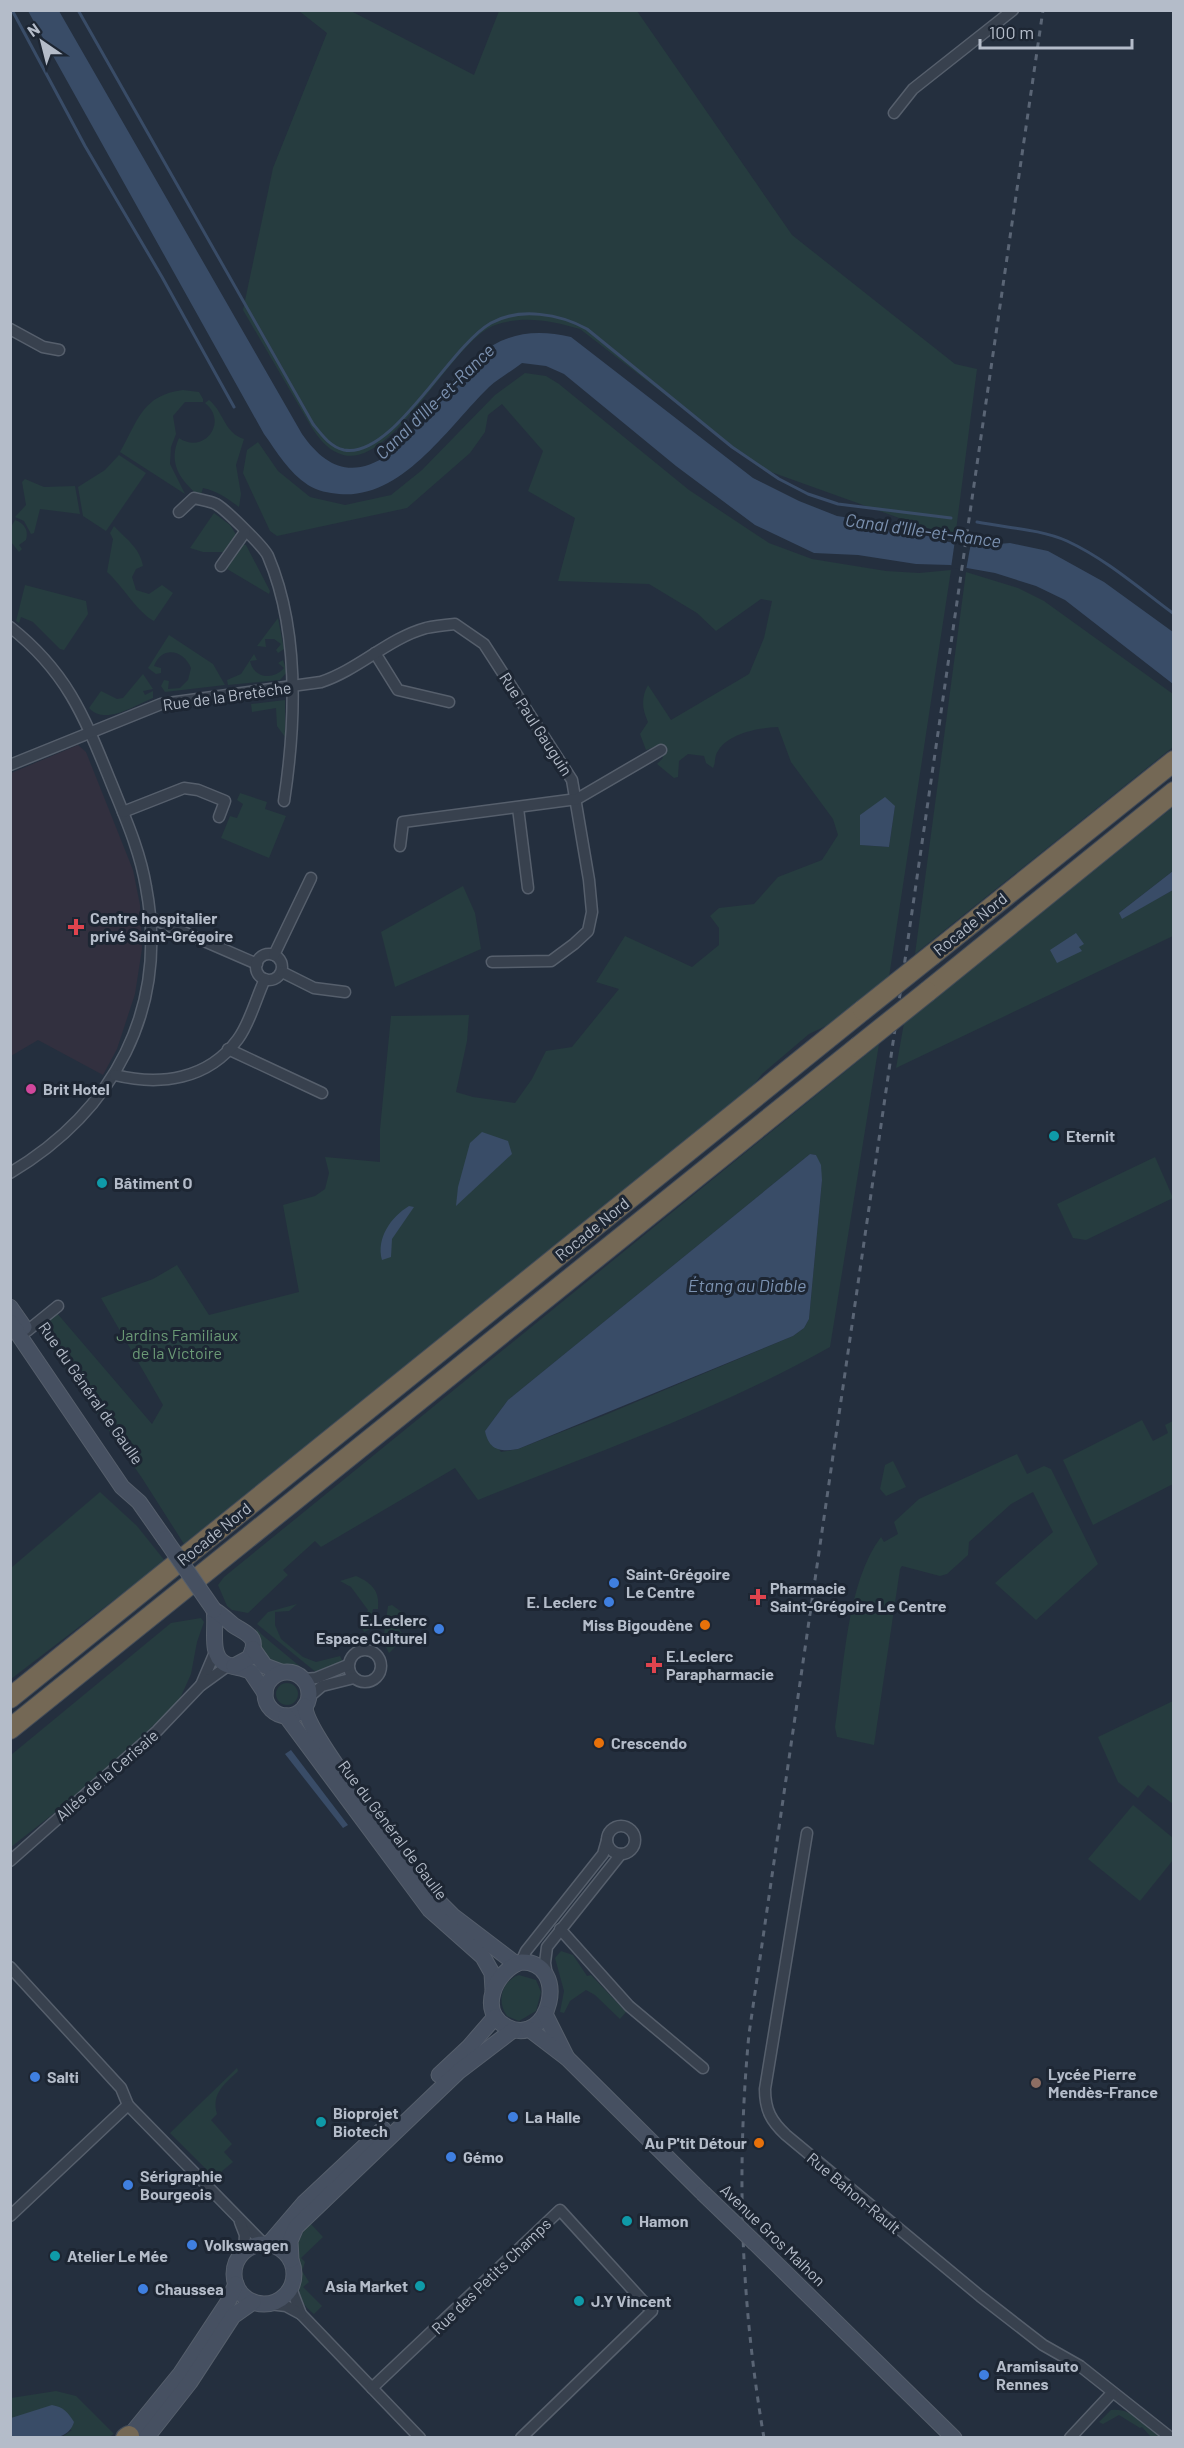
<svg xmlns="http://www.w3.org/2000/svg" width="1184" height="2448" font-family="Barlow,sans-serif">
<rect width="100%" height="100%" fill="#242f3e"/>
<polygon fill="#32303f" points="78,745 86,752 133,870 140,905 142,949 135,994 117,1049 103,1075 38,1040 11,1056 11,773"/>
<g fill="#263c3f" fill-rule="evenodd">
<path d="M299,11H351L474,75L499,11H637L792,235L955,364L977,369L955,538L760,468L580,329C552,321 524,315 495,325C450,342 389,477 338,453C326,448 319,438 312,428L243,310L273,168L327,33Z"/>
<path d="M525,373L546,376L559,384L689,490L769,543L812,559L886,571L919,573L951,570L889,977L828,1025L809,1034L762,1074L753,1086L184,1544L142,1478L37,1327L56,1312L152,1424L163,1405L101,1298L153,1279L177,1265L209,1315L299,1292L283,1205L315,1196L325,1189L329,1173L325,1157L380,1162V1129L391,1016L469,1015L467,1041L456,1092L473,1097L515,1103L532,1079L546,1051L572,1047L619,989L596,982L625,936L692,967L719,945V928L710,916L719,908L754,904L778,877L822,860L838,835L833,819L791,762L778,727C759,728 729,733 718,751C714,756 716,763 713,768L706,763L704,756L688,754L679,761L678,777L674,778L657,764L663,758L658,746L646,750L640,734L648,722C642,709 641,698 648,685L671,720L749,674L764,638L772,601L761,599L716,631L697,613L649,584L558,581L575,518L528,491L543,451L502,404L488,415L485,432L470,453L407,508L277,536L270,531L243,473L247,450L258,442L278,471L310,497L345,505L391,495L422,470L495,395ZM895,806L889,847L861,845L860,815L872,807Z"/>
<path d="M183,390L199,392L203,399V402H185L173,416L176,434L171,447L170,464L185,494L120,452C138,421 142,395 183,390Z"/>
<path d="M209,400C224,412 224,433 244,439L236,465L241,494L239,507C227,498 217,491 203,488L201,495H198C179,479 168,462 179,438C204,455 229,422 205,403Z"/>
<polygon points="119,455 146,473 106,531 83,516 78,487 105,470"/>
<polygon points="25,479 44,487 75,486 80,514 40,509 34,533 31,534 24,521 15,517 26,505 22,482"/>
<polygon points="214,513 230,525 237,536 227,552 203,552 190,548"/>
<path d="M15,520C24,523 29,530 26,540L19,545L22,549L19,552L11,542V527Z"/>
<path d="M114,526C126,539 140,548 143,566L136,569L132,577L136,590L149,594L162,585L173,593L154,621C138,613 122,585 107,572L113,539L110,533Z"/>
<polygon points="242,544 246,545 270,591 269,594 227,569"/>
<polygon points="966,572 1018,588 1044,601 1173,694 1173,747 915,954"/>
<polygon points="25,585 86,601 88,614 64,650 60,649 33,622 21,617 19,623 16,621"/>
<polygon points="278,618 284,649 278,653 276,650 281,644 274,639 265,639 266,647 257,646"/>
<path d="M169,635L213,664L225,685L165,692L161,686L164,680L169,681L168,689L180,688L188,680L191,668C184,650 162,645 154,666L161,668V673L156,674L148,668Z"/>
<path d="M254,654L257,660L250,661C254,679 274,680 284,668L278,663L283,660L287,672L280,680L228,685L227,680L241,674Z"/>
<path d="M143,674L153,689L143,691L145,695L153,691V698C135,705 105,726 89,708L101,691L117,699L123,698Z"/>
<polygon points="285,700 285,737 277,726 276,708 252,712 251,704"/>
<polygon points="240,793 267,802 265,809 286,816 269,858 221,838 230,816 237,818 243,804 237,800"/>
<polygon points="1173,807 1173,871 1119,913 1122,918 1173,890 1173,936 896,1068 904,1023"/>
<polygon points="463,886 475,913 481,949 395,987 381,932"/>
<path d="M879,1044L830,1347C719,1410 597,1452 478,1500L455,1468L321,1547L315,1541L283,1570L288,1575L248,1613L232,1610L227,1606L218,1585L224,1577ZM810,1154L816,1155L822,1180L809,1319L804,1328L793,1336L605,1415L518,1449L501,1452L485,1431L508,1400Z"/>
<polygon points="1155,1157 1173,1198 1086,1240 1073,1238 1057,1204"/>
<polygon points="1142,1420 1153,1441 1168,1433 1165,1425 1173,1421 1173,1484 1093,1525 1063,1460"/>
<path d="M1017,1454L1027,1474L1044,1466L1051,1469L1098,1564L1036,1620L995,1583L1053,1532L1033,1492L1011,1504L969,1542L968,1555L947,1574L940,1576L902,1566L900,1569L874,1745L837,1737L835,1727C844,1670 846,1583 881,1537L884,1542L898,1534L894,1522L919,1499Z"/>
<polygon points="893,1461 906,1487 886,1496 880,1489 885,1465"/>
<polygon points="100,1492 137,1526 165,1561 11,1679 11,1568"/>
<path d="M356,1576C372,1583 380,1591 378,1609H373L369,1630L364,1632L362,1628L359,1629L368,1610L351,1587L340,1581Z"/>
<polygon points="297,1604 289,1611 275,1612 275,1625 281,1639 303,1657 316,1662 340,1656 343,1662 317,1673 257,1624 268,1612"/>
<polygon points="392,1605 403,1613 395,1624 402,1633 400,1636 405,1643 401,1647 396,1646 389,1653 383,1641 388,1606"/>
<polygon points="201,1618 204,1622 197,1642 191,1674 178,1703 76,1796 11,1847 11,1755 171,1623"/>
<polygon points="256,1628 261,1634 309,1674 293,1667 280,1666 262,1655"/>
<circle cx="287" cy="1694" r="11"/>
<polygon points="1173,1701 1173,1804 1148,1785 1138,1798 1118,1782 1098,1737"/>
<polygon points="1133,1805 1173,1838 1173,1860 1140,1901 1088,1859"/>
<polygon points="561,1951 573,1955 587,1976 591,1975 626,2012 620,2019 595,1995 586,1990 570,2001 564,2013 560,2012 564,1991 555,1958"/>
<path d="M519,1975L536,1980L541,1992L536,2011L519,2021L507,2016C496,2001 502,1981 519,1975Z"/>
<path d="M237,2068L238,2071C225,2084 211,2093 217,2114L211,2120L232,2144L224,2152L233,2162L222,2171L223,2176L218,2181L170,2133Z"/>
<path d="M310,2223L323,2237L301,2258L305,2262L302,2271L309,2282L303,2287L322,2306L314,2314C292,2295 302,2296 299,2272C297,2251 294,2241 310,2223Z"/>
<polygon points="56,2391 76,2396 114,2434 109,2437 62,2437 72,2430 11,2418 11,2398"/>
<path d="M1111,2410C1130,2407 1147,2425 1160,2437H1151L1142,2427L1140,2428L1119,2415L1103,2424L1099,2422Z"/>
</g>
<g fill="#394c67">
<path d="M28,11H59L302,434C325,467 352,480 389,454C449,400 473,313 571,337L753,478L799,501L837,516L877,522L949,542L975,546L1010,543L1048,551L1104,582L1173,632V684L1065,600L1036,586L995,573L950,565L916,564L858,555L814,553L755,525L676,466L564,374L546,366L522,363C512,371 499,378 489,387C448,427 402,500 339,494C329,493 317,491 308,485C289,473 277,452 264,434Z"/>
<polygon points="885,797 895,806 889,847 860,845 860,815"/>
<polygon points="1173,871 1173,890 1122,919 1119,913"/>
<polygon points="1076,933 1084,944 1079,947 1082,951 1057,963 1050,950"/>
<polygon points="482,1132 508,1141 512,1154 456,1206 458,1187 470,1143"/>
<path d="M810,1154L816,1155L821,1165L822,1180L809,1319L804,1328L793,1336L518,1449C501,1452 489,1451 485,1431L508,1400Z"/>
<path d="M409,1206L414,1207L392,1239L391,1257L382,1260C376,1238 391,1217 409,1206Z"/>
<polygon points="291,1750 348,1825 343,1828 285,1754"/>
<path d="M52,2405C63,2407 68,2412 74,2422C67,2446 31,2438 11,2437V2418Z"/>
</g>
<polygon fill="#242f3e" points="955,540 971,543 966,570 951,568"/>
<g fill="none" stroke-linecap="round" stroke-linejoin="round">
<g stroke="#394c67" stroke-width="3">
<polyline points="12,10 85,146 162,277 234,407"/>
<path d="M78,10L313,424C321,434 330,447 344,450C393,459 448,348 491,323C520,307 560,314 587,329L732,447L779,479L808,494L838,504L951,518"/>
<path d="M977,522C1007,528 1040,529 1067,541C1106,559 1140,589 1174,614"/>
</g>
<defs>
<g id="street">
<polyline points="894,113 913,89 1013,10"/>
<polyline points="10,329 43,347 59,350"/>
<path d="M179,512L194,498C201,500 210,501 216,504C225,509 264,547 268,556C300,631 296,722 284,801"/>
<polyline points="221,566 245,532"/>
<path d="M10,627C67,672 84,716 110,780C124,815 140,850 146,887C169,1009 114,1111 10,1173"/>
<polyline points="375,653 398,690 449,702"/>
<path d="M10,765L161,704L321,682C358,670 389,638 426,628C435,626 445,625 455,624L484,644L572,780L589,880L592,912L588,931L574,944L551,961L492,962"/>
<polyline points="518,808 528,888"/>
<polyline points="123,812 184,788 198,790 225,801 219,817"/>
<polyline points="400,846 403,822 577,799 661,750"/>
<polyline points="151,918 257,964"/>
<circle cx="269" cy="967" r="13"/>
<polyline points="274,955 311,878"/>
<polyline points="282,972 314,988 345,992"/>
<polyline points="228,1049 322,1093"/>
<path d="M115,1075C160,1086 208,1080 238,1039C250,1023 256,998 265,979"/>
<polyline points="27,1331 58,1306"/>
<circle cx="365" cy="1666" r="16"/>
<polyline points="304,1679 316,1678 348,1665"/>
<polyline points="201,1685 215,1652"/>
<polyline points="309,1697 322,1686 354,1678"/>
<circle cx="621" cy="1840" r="14"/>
<path d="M807,1833L765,2089C765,2110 771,2121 786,2135L980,2296L1043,2345L1080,2366L1171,2438"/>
<polyline points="10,1861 157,1731 200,1686 229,1665"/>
<polyline points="560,1929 629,2006 703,2068"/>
<polyline points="521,1962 526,1951 603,1854 607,1840"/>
<polyline points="10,1967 121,2088 128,2105 264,2244"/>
<polyline points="547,1976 545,1963 547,1947 621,1854"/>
<polyline points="10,2216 128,2105"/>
<polyline points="240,2222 245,2235 244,2253"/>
<polyline points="291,2288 301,2314 420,2438"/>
<polyline points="269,2304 286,2306 301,2314"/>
<polyline points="372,2388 560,2210 652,2311 521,2438"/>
<polyline points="1070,2438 1112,2393"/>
</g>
<g id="secondary">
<polyline points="10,1307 24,1327"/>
<polyline points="10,1322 122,1487 139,1502 165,1539"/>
<path d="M214,1610C217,1627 209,1654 224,1663C232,1668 243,1667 251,1672L265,1693"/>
<path d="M214,1610C221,1614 227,1620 233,1625C246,1634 261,1636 249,1658L234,1666"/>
<polyline points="253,1649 265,1666 281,1672"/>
<circle cx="287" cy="1694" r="22"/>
<path d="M305,1706C304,1733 413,1868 435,1898L453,1916L516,1964"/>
<polyline points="286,1716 430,1910 483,1957 492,1973 493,1990"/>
<path d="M521,1962C571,1961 550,2049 507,2027C477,2012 495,1971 521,1962Z"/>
<polyline points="545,2014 567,2058"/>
<polyline points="529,2029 567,2058 703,2193"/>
<polyline points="439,2075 469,2047 495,2017"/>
<polyline points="755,2243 954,2438"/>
<circle cx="264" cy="2274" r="30"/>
<polyline points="268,2245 304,2203 383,2129"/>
<polyline points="291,2260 290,2241 296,2227 458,2072 513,2030"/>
<polyline points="128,2438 181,2373 228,2302 236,2284"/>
<polyline points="146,2438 190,2382 233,2316 253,2302"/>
</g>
<g id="highway">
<polyline points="932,955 1174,761"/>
<polyline points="927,992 1174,792"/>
<polyline points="10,1698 863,1010"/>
<polyline points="10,1729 858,1047"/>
<polyline points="126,2438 129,2436"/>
</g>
</defs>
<use href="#street" stroke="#565f6c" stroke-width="13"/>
<use href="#secondary" stroke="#565f6c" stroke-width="17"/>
<use href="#highway" stroke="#434c59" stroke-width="22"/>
<use href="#street" stroke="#38414e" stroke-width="10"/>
<use href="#secondary" stroke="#465061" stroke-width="15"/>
<use href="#highway" stroke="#746855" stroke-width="20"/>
<path stroke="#5a6575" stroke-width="3" stroke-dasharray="6 6" stroke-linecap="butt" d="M764,2438C741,2304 736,2170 749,2034L1043,10"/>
<defs>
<g id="secondary-bridge">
<polyline points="165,1539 214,1610"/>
<polyline points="703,2193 755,2243"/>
</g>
<g id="highway-bridge">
<polyline points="863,1010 932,955"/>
<polyline points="858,1047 927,992"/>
</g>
</defs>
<use href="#secondary-bridge" stroke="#565f6c" stroke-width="17" stroke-linecap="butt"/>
<use href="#highway-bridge" stroke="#434c59" stroke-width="22" stroke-linecap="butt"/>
<use href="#secondary-bridge" stroke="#465061" stroke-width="15"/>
<use href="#highway-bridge" stroke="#746855" stroke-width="20"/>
</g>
<g fill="#e0444e" stroke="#1d2633" stroke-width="2">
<path d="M73 918h6v6h6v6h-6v6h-6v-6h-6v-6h6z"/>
<path d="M755 1588h6v6h6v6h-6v6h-6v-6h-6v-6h6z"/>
<path d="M651 1656h6v6h6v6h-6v6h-6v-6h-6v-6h6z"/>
</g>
<circle fill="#d1479c" stroke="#1d2633" stroke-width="2" cx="31" cy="1089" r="6"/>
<g fill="#0f9aa8" stroke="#1d2633" stroke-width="2">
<circle cx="1054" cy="1136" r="6"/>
<circle cx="102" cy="1183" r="6"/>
<circle cx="321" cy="2122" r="6"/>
<circle cx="627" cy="2221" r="6"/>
<circle cx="55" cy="2256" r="6"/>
<circle cx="420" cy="2286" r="6"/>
<circle cx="579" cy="2301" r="6"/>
</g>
<g fill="#3f7fe0" stroke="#1d2633" stroke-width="2">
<circle cx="614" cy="1583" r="6"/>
<circle cx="609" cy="1602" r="6"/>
<circle cx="439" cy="1629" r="6"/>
<circle cx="35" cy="2077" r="6"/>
<circle cx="513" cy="2117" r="6"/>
<circle cx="451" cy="2157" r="6"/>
<circle cx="128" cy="2185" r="6"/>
<circle cx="192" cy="2245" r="6"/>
<circle cx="143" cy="2289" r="6"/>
<circle cx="984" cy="2375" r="6"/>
</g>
<g fill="#e8710a" stroke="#1d2633" stroke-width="2">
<circle cx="705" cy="1625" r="6"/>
<circle cx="599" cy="1743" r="6"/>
<circle cx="759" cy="2143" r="6"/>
</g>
<circle fill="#8d6e63" stroke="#1d2633" stroke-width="2" cx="1036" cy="2083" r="6"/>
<g text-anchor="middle" stroke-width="6" stroke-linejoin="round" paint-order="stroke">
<g font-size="16" fill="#b4bcc9" stroke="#1d2633">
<text transform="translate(227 696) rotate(-8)" y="6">Rue de la Bretèche</text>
<text transform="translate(536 724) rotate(57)" y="6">Rue Paul Gauguin</text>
<text transform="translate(970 924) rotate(-39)" y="6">Rocade Nord</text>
<text transform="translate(592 1229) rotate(-39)" y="6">Rocade Nord</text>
<text transform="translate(91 1393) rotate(55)" y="6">Rue du Général de Gaulle</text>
<text transform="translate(214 1534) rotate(-39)" y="6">Rocade Nord</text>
<text transform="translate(107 1775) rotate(-41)" y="6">Allée de la Cerisaie</text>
<text transform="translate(393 1830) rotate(53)" y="6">Rue du Général de Gaulle</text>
<text transform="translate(854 2193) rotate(40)" y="6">Rue Bahon-Rault</text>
<text transform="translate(773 2235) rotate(44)" y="6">Avenue Gros Malhon</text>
<text transform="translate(491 2276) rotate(-44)" y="6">Rue des Petits Champs</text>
</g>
<g font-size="16" font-weight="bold" fill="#b4bcc9" stroke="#1d2633" text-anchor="start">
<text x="90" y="924">Centre hospitalier<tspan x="90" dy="18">privé Saint-Grégoire</tspan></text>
<text x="43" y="1095">Brit Hotel</text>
<text x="1066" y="1142">Eternit</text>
<text x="114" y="1189">Bâtiment O</text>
<text x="626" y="1580">Saint-Grégoire<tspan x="626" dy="18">Le Centre</tspan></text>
<text x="770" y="1594">Pharmacie<tspan x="770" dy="18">Saint-Grégoire Le Centre</tspan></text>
<text x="597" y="1608" text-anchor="end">E. Leclerc</text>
<text x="427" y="1626" text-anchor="end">E.Leclerc<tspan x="427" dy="18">Espace Culturel</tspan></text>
<text x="693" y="1631" text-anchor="end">Miss Bigoudène</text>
<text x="666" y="1662">E.Leclerc<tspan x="666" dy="18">Parapharmacie</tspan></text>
<text x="611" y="1749">Crescendo</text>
<text x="1048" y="2080">Lycée Pierre<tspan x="1048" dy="18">Mendès-France</tspan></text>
<text x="47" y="2083">Salti</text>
<text x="333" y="2119">Bioprojet<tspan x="333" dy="18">Biotech</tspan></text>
<text x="525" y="2123">La Halle</text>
<text x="747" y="2149" text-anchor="end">Au P'tit Détour</text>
<text x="463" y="2163">Gémo</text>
<text x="140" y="2182">Sérigraphie<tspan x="140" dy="18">Bourgeois</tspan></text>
<text x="639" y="2227">Hamon</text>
<text x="204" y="2251">Volkswagen</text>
<text x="67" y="2262">Atelier Le Mée</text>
<text x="408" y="2292" text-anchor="end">Asia Market</text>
<text x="155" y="2295">Chaussea</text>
<text x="591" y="2307">J.Y Vincent</text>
<text x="996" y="2372">Aramisauto<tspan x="996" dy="18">Rennes</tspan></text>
</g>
<g font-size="16" fill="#6b9a76" stroke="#1d2633">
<text x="177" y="1341">Jardins Familiaux<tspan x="177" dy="18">de la Victoire</tspan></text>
</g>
<g font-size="18" font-style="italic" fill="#7c92b1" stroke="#1d2633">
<text transform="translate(435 402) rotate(-44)" y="6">Canal d'Ille-et-Rance</text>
<text transform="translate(923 531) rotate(8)" y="6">Canal d'Ille-et-Rance</text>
<text x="747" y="1292">Étang au Diable</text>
</g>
</g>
<rect width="1184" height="2448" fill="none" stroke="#b4bcc9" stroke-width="24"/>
<g transform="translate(42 42) rotate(325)" stroke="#1d2633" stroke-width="4.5" paint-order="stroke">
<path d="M0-4.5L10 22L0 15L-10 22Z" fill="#b4bcc9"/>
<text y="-9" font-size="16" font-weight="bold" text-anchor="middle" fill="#b4bcc9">N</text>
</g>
<path d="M980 39v9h152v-9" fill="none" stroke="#b4bcc9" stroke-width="3"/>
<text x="989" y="39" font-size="18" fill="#b4bcc9" stroke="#1d2633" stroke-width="4.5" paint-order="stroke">100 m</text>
</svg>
